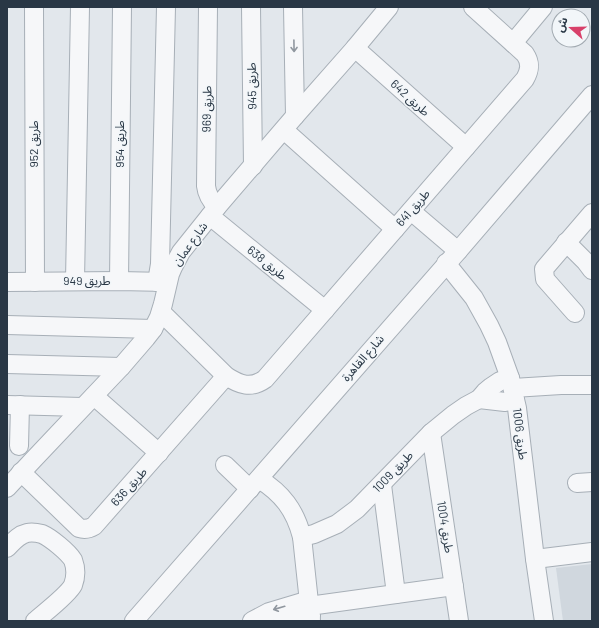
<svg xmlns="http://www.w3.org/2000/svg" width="599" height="628" font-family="Barlow,'Noto Sans Arabic',sans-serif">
<rect width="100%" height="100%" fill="#e2e7ec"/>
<polygon fill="#d0d7de" points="592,564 592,621 563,621 556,568"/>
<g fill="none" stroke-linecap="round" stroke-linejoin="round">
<defs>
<g id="minor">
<polyline points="34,7 35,282"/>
<path d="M208,7L206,186C207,195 211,201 217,207"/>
<polyline points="251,7 253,166"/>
<polyline points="293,7 295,116"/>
<polyline points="513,43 543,7"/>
<polyline points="355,48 466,147"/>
<polyline points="284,130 395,229"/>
<polyline points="411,211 458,251"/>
<polyline points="210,216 325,310"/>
<polyline points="566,242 586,262 592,270"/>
<polyline points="446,263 474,298 489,325 497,342 510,378 517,408 535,559 544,621"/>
<polyline points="75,281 80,7"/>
<polyline points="119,281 122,7"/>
<polyline points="7,282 119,281 167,282"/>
<polyline points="157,282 160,264 166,7"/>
<path d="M161,312L226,376C240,385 251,389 265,379L525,79C530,70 531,63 525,54L473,7"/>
<polyline points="575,313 545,279 544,269 592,213"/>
<polyline points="7,325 153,329"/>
<polyline points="7,364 121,367"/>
<polyline points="513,388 561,385 592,385"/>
<polyline points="94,396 159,453"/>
<polyline points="479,399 505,402 515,400"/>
<polyline points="7,405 82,407"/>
<polyline points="431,433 459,621"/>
<polyline points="19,446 20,405"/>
<polyline points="225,465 250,489"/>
<path d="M21,472L79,528C85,530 89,529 94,526L226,376"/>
<path d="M259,479C282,493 295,510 302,537L311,621"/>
<polyline points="577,483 592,482"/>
<polyline points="382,485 396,594"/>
<polyline points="7,488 33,460 121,367 146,338 153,329 159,317 163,304 170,274 173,267 181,252 217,207 295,116 355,48 389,7"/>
<polyline points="302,537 314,534 337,524 357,509 431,433 453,415 466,406 479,399 485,392 491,387 500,381 510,378"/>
<path d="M7,548C13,542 18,535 27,533C32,532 38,533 42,534C51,538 68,552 73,560C76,568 76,577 73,585C68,595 44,613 35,621"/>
<polyline points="535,559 592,552"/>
<polyline points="309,606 454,586"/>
<polyline points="134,621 458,251 592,95"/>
<polyline points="252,621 269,612 309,600"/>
<polyline points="282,621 298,617 311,616"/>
</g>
</defs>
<use href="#minor" stroke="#a7afb7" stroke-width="20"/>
<use href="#minor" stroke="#f6f7f9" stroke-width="18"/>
</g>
<defs><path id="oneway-shaft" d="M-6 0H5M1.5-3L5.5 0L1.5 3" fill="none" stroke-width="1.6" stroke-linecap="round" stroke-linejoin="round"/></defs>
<g stroke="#90979f">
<use href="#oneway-shaft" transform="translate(294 46) rotate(89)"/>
<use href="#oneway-shaft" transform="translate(279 608) rotate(164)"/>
</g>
<g text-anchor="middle" stroke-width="3" stroke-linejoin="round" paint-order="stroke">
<g font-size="12" fill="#293745" stroke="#f2f6f9">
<text transform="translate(252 86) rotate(-91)" y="4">طريق 945</text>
<text transform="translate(410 98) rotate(42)" y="4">طريق 642</text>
<text transform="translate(207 109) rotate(-89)" y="4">طريق 969</text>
<text transform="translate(34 144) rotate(-90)" y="4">طريق 952</text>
<text transform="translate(120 144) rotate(-90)" y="4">طريق 954</text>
<text transform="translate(413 208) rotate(-49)" y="4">طريق 641</text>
<text transform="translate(190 244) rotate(-54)" y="4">شارع عمان</text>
<text transform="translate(267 263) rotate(39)" y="4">طريق 638</text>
<text x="87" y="285">طريق 949</text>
<text transform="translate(363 358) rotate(-49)" y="4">شارع القاهرة</text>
<text transform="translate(520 434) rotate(83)" y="4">طريق 1006</text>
<text transform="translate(393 472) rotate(-46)" y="4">طريق 1009</text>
<text transform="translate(129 487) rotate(-48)" y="4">طريق 636</text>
<text transform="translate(445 527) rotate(81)" y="4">طريق 1004</text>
</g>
</g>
<rect width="599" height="628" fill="none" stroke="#293745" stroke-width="16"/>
<g transform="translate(571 28) rotate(290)"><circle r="19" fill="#f2f6f9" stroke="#a2aab1"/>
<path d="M0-3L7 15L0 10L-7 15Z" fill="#d8406a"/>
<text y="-6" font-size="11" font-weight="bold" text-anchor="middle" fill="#293745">ش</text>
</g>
</svg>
